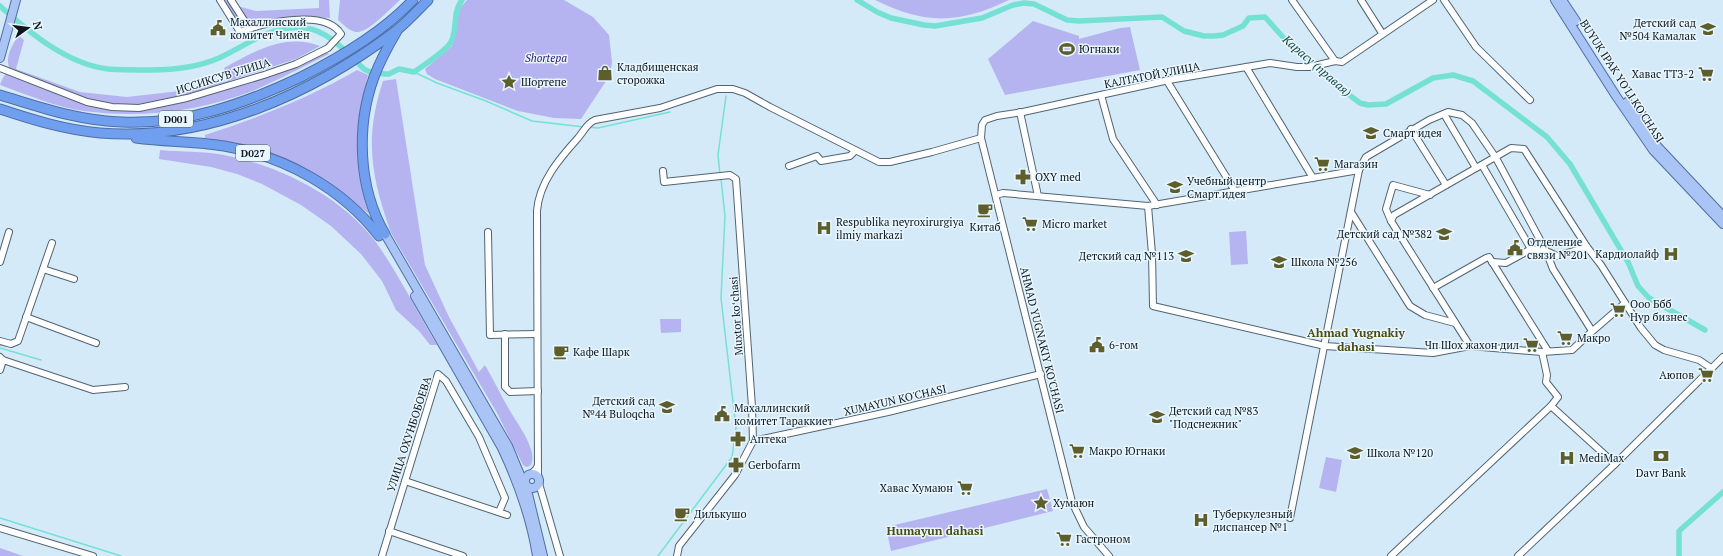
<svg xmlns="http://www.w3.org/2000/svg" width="1723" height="556" font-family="'PT Serif',serif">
<rect width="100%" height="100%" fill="#d4eaf9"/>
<g fill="#b6b4f0">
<polygon points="220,0 231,0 245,21 237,26"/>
<polygon points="319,0 329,0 330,18 301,16 250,24 237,6 256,11 319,8"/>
<path d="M340,0H400C391,8 367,34 356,32C349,31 343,24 338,20Z"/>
<polygon points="467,0 564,0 593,17 609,35 612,62 610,75 581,119 554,118 518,111 435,79 427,74 425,69 452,46 460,8"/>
<path d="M875,0H1009C959,24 925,25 875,0Z"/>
<polygon points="1033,21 1079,36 1079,39 1120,28 1130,27 1140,70 1005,95 988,59"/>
<path d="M18,35L24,40L16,69L80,92L127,97L180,91L228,81L224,68C255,51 285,33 320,46L296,59L229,81V86L326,52L329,54C304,66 280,79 255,90C202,111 141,119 84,111C56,107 27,95 0,85C2,78 6,74 9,67C5,56 13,45 18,35Z"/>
<path d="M357,70L368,75C356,125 352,164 369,214C334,186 299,162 256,149C239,144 222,141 205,138V135C257,118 309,98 357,70Z"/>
<path d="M396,79L425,265L449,317L479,372L485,365C494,380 501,396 510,411C517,423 540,453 530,466L526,467L523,465L497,413L391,233C371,176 364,139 383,81Z"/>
<path d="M160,150C181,152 203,151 224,155C281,166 346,198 380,248C401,279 418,313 437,345H430L419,331L396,310L382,281L361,254L331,226L301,205L262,184L237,174L211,167L159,159Z"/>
<polygon points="1246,231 1248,264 1231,265 1229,232"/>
<polygon points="660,319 681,319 681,332 661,333"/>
<polygon points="1326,457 1342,460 1336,492 1319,488"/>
<polygon points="1047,489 1053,511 891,551 886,527"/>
<polygon points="0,548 23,556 0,556"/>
</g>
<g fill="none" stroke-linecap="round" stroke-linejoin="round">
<g stroke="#75e1d5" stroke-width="1.5">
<polyline points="414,72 437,83 486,101 532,121 584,127"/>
<polyline points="588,127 598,128 670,112"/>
<polyline points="720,175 718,155 726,96"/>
<polyline points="0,348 41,360"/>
<polyline points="0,518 121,556"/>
<polyline points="658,556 732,457 736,428 721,298 725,216 721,179"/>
</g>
<g stroke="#75e1d5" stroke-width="5.5">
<polyline points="857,0 877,12 891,18 924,25 935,26 982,18 1013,5 1024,3 1034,4 1067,20 1079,21 1162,17 1184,31 1204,36 1214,36 1223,35 1243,26 1249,18 1265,17 1290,45 1352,97 1360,103 1368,105 1386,104 1433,78 1453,75 1473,81 1547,137 1570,164 1628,262 1638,286 1649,298 1705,330"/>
<path d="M0,6C30,33 67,64 108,69C122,70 137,70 151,70C174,70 196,68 219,58C248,45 271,24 306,28C329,31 348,54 364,69L370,72L385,74H389L399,69L414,72C423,66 446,50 451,42C458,28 452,13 462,0"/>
<polyline points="1679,556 1679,531 1723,492"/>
</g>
<defs>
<g id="minor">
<polyline points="231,0 249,28"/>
<polyline points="1292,0 1335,61"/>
<polyline points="1361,0 1382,33"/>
<polyline points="1444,0 1476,47 1530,100"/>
<polyline points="1246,67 1313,178"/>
<path d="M0,68L87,102L112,107L139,108L187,98L264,75L296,64L328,48L341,34C325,8 264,23 240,32L220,0"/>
<polyline points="1167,81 1235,191"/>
<polyline points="1101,95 1113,139 1157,205"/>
<polyline points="1020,112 1038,196"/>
<polyline points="1444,114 1476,168"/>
<polyline points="1411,129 1446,185"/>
<polyline points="1482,165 1531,249 1546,251 1553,269 1592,331"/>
<polyline points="789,166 817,156 821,161 850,156 855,151"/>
<polyline points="663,171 664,182 730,175 736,179 752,407 753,441 735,475 679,546 677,556"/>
<polyline points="996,195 1003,193 1148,206 1359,170"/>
<polyline points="1148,206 1152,254 1153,306 1325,346 1433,353 1470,346 1542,352 1572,350 1588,335 1625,303"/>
<polyline points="1351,212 1410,306 1425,315 1455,323"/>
<polyline points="1391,221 1386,209 1393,185 1430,195"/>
<polyline points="488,232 490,335 537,334"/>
<polyline points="0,262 9,232"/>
<polyline points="1492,262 1506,263 1531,249"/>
<polyline points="43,269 74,279"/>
<polyline points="1433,288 1486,258 1489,257 1548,351"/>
<polyline points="26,317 96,343"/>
<polyline points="505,334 505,387 510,392 538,391"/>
<polyline points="0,341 11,344 18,341 52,243"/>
<polyline points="1470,346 1391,221 1394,215 1511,148 1524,149 1587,247 1601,265 1641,328 1655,345 1664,350 1699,360 1711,368"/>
<polyline points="0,357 3,360 0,370"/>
<polyline points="3,360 93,390 125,387"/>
<polyline points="1551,406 1615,464"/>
<polyline points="753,441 888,412 1041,374"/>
<polyline points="530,475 536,469 538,465"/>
<polyline points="405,481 507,515"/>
<polyline points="1290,518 1359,170 1366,157 1429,120 1448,112 1462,115 1472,123 1496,158 1546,251 1557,256 1587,247"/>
<polyline points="0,528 93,556"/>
<polyline points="389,531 463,556"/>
<polyline points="382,556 438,374 446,381 479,437 505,498 499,512"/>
<path d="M560,556L538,480L537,211C539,182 560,158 578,138C584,131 587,123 595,120L660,108L717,89H733L745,93L770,107L879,162H890L932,152L981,138"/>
<polyline points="1109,556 1084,527 1072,502 981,138 982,125 985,120 997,116 1023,112 1169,80 1270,63 1297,67 1310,67 1335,61 1342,62 1433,0"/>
<polyline points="1391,556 1551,406 1558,397 1546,382 1547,375 1542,352"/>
<polyline points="1518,556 1615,464 1723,357"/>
</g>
<g id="major">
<polyline points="1555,0 1616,96 1653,150 1723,224"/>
<polyline points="1562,0 1576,21"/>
<polyline points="0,58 16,0"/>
<polyline points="1627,102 1657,146 1723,216"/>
<polyline points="385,234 508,446 528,494 543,556"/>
<path d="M415,296L502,448C518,482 531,518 537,556"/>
<circle cx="532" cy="481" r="7"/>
</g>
<g id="highway">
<path d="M0,95C40,107 79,121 121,122C185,125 244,104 301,77C341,57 382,33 413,0"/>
<path d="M0,109C33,120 66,130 100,133C207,142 314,93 397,30C408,21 418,10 428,0"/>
<path d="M136,138C165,142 195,141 224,146C284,156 342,188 379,236"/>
<path d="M385,234C358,188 356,126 374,77C380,61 388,46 397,31"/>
</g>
</defs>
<use href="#minor" stroke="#516471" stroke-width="8"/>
<use href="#major" stroke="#4e6fa5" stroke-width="10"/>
<use href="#highway" stroke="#4e6fa5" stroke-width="11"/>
<use href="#minor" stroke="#fff" stroke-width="6"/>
<use href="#major" stroke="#aac5f5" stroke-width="8"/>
<use href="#highway" stroke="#719fef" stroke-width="9"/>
</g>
<defs>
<symbol id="civic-bare" viewBox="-9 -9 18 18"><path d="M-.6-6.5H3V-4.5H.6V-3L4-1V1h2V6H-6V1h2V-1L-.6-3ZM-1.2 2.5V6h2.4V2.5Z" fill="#5d5e2b" stroke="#e8f6ff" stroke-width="2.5" paint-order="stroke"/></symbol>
<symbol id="school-bare" viewBox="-9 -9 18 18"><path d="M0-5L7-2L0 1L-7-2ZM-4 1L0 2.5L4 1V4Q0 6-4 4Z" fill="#5d5e2b" stroke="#e8f6ff" stroke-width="2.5" paint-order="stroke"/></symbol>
<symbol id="stadium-bare" viewBox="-9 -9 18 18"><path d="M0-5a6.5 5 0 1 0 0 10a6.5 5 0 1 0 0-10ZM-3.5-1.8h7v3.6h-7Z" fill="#5d5e2b" stroke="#e8f6ff" stroke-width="2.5" paint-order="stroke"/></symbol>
<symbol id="shop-bare" viewBox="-9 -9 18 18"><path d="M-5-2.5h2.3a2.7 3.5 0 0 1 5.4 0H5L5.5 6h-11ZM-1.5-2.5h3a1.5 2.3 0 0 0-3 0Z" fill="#5d5e2b" stroke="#e8f6ff" stroke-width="2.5" paint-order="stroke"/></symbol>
<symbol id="supermarket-bare" viewBox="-9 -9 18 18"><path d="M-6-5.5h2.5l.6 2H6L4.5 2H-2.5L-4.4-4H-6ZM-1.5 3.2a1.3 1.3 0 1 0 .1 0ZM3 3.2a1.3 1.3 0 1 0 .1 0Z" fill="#5d5e2b" stroke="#e8f6ff" stroke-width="2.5" paint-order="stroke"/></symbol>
<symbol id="sight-bare" viewBox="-9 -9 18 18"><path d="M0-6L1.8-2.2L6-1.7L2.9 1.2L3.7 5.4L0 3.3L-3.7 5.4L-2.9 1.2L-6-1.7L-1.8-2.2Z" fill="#5d5e2b" stroke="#e8f6ff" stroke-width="2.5" paint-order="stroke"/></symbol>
<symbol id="pharmacy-bare" viewBox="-9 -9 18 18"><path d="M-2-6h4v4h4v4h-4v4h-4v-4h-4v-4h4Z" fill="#5d5e2b" stroke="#e8f6ff" stroke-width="2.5" paint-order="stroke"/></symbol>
<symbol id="cafe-bare" viewBox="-9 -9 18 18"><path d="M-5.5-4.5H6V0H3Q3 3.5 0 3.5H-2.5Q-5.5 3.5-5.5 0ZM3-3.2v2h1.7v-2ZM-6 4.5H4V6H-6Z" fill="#5d5e2b" stroke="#e8f6ff" stroke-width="2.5" paint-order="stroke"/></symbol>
<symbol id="hospital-bare" viewBox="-9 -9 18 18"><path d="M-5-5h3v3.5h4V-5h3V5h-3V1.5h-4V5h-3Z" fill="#5d5e2b" stroke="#e8f6ff" stroke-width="2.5" paint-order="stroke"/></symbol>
<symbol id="bank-bare" viewBox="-9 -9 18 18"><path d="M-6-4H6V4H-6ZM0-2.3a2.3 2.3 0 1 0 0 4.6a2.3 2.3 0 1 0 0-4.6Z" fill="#5d5e2b" stroke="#e8f6ff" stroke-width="2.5" paint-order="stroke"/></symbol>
</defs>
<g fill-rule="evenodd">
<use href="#civic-bare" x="207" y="17" width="22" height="22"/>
<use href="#school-bare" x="1697" y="18" width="22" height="22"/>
<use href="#stadium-bare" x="1056" y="38" width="22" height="22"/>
<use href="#shop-bare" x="594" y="62" width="22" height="22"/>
<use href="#supermarket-bare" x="1695" y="63" width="22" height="22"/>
<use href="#sight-bare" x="498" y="71" width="22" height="22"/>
<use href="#school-bare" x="1360" y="122" width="22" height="22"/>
<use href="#supermarket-bare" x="1311" y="153" width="22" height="22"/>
<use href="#pharmacy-bare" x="1012" y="166" width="22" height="22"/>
<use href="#school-bare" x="1164" y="176" width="22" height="22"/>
<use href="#cafe-bare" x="974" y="199" width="22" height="22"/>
<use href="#supermarket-bare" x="1019" y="213" width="22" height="22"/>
<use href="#hospital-bare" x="813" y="217" width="22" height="22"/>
<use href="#school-bare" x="1433" y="223" width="22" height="22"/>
<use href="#civic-bare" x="1504" y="237" width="22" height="22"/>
<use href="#hospital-bare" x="1660" y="243" width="22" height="22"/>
<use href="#school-bare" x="1175" y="245" width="22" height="22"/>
<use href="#school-bare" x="1268" y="251" width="22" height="22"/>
<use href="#supermarket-bare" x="1607" y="299" width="22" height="22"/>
<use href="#supermarket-bare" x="1554" y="327" width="22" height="22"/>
<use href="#civic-bare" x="1086" y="334" width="22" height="22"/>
<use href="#supermarket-bare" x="1520" y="334" width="22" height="22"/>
<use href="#cafe-bare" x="550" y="341" width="22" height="22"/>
<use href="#supermarket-bare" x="1695" y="364" width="22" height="22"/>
<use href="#school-bare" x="656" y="396" width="22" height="22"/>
<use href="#civic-bare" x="711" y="403" width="22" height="22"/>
<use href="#school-bare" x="1146" y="406" width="22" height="22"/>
<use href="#pharmacy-bare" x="727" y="428" width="22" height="22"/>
<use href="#supermarket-bare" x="1066" y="440" width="22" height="22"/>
<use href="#school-bare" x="1344" y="442" width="22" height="22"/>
<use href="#bank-bare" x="1650" y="445" width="22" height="22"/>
<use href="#hospital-bare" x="1556" y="447" width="22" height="22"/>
<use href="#pharmacy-bare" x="725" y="454" width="22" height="22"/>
<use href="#supermarket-bare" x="954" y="477" width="22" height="22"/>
<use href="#sight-bare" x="1030" y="492" width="22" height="22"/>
<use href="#cafe-bare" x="671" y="503" width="22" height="22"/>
<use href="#hospital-bare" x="1190" y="509" width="22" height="22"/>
<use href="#supermarket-bare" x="1053" y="528" width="22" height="22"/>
</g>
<g text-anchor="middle" stroke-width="3" stroke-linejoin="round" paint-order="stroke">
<g fill="#e8f6ff" stroke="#4f595f" stroke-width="1">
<rect x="159" y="111" width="34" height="16" rx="3"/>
<rect x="236" y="145" width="34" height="16" rx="3"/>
</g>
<g font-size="10" font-weight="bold" fill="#0e161b">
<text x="176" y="123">D001</text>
<text x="253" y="157">D027</text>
</g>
<g font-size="11" fill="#0e161b" stroke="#e8f6ff" text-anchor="start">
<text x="230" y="26">Махаллинский<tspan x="230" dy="13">комитет Чимён</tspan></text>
<text x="1696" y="27" text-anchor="end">Детский сад<tspan x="1696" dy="13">№504 Камалак</tspan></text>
<text x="1079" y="53">Югнаки</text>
<text x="617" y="71">Кладбищенская<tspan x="617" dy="13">сторожка</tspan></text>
<text x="1694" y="78" text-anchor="end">Хавас ТТЗ-2</text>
<text x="521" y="86">Шортепе</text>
<text x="1383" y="137">Смарт идея</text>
<text x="1334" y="168">Магазин</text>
<text x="1035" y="181">OXY med</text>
<text x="1187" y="185">Учебный центр<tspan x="1187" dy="13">Смарт идея</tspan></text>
<text x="836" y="226">Respublika neyroxirurgiya<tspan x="836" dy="13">ilmiy markazi</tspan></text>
<text x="1042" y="228">Micro market</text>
<text x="985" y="231" text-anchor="middle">Китаб</text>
<text x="1432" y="238" text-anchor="end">Детский сад №382</text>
<text x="1527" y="246">Отделение<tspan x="1527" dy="13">связи №201</tspan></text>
<text x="1659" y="258" text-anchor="end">Кардиолайф</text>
<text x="1174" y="260" text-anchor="end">Детский сад №113</text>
<text x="1291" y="266">Школа №256</text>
<text x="1630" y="308">Ооо Ббб<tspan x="1630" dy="13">Нур бизнес</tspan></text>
<text x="1577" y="342">Макро</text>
<text x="1109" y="349">6-гом</text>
<text x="1519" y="349" text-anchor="end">Чп Шох жахон дил</text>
<text x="573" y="356">Кафе Шарк</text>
<text x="1694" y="379" text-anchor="end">Аюпов</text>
<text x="655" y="405" text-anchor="end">Детский сад<tspan x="655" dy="13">№44 Buloqcha</tspan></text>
<text x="734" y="412">Махаллинский<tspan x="734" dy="13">комитет Тараккиет</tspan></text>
<text x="1169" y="415">Детский сад №83<tspan x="1169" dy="13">"Подснежник"</tspan></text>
<text x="750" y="443">Аптека</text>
<text x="1089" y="455">Макро Югнаки</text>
<text x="1367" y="457">Школа №120</text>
<text x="1579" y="462">MediMax</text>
<text x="748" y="469">Gerbofarm</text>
<text x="1661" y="477" text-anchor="middle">Davr Bank</text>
<text x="953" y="492" text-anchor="end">Хавас Хумаюн</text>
<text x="1053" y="507">Хумаюн</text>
<text x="694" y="518">Дилькушо</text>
<text x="1213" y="518">Туберкулезный<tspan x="1213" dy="13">диспансер №1</tspan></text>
<text x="1076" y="543">Гастроном</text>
</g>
<g font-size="11" font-style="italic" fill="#2a1567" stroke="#e8f6ff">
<text x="546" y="62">Shortepa</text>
</g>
<g font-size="11" fill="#0e161b" stroke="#e8f6ff">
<text transform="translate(1152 75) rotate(-11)" y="4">КАЛТАТОЙ УЛИЦА</text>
<text transform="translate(223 76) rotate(-17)" y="4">ИССИКСУВ УЛИЦА</text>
<text transform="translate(1622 81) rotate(57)" y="4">BUYUK IPAK YO'LI KO'CHASI</text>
<text transform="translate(736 316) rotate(-94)" y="4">Muxtor koʻchasi</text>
<text transform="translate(1042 340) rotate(76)" y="4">AHMAD YUGNAKIY KO'CHASI</text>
<text transform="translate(895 400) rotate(-13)" y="4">XUMAYUN KO'CHASI</text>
<text transform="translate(409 434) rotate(-72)" y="4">УЛИЦА ОХУНБОБОЕВА</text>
</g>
<g font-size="12" font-style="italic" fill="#154641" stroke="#e8f6ff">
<text transform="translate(1317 66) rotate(41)" y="4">Карасу (правая)</text>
</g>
<g font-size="12" font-weight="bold" fill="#4b4c0e" stroke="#e8f6ff">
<text x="1356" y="337">Ahmad Yugnakiy<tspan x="1356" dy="14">dahasi</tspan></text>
<text x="935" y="535">Humayun dahasi</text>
</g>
</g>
<g transform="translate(28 28) rotate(76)" stroke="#e8f6ff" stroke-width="3" paint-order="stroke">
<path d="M0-3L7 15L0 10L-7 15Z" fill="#0e161b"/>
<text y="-6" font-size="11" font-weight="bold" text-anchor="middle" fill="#0e161b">N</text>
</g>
</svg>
